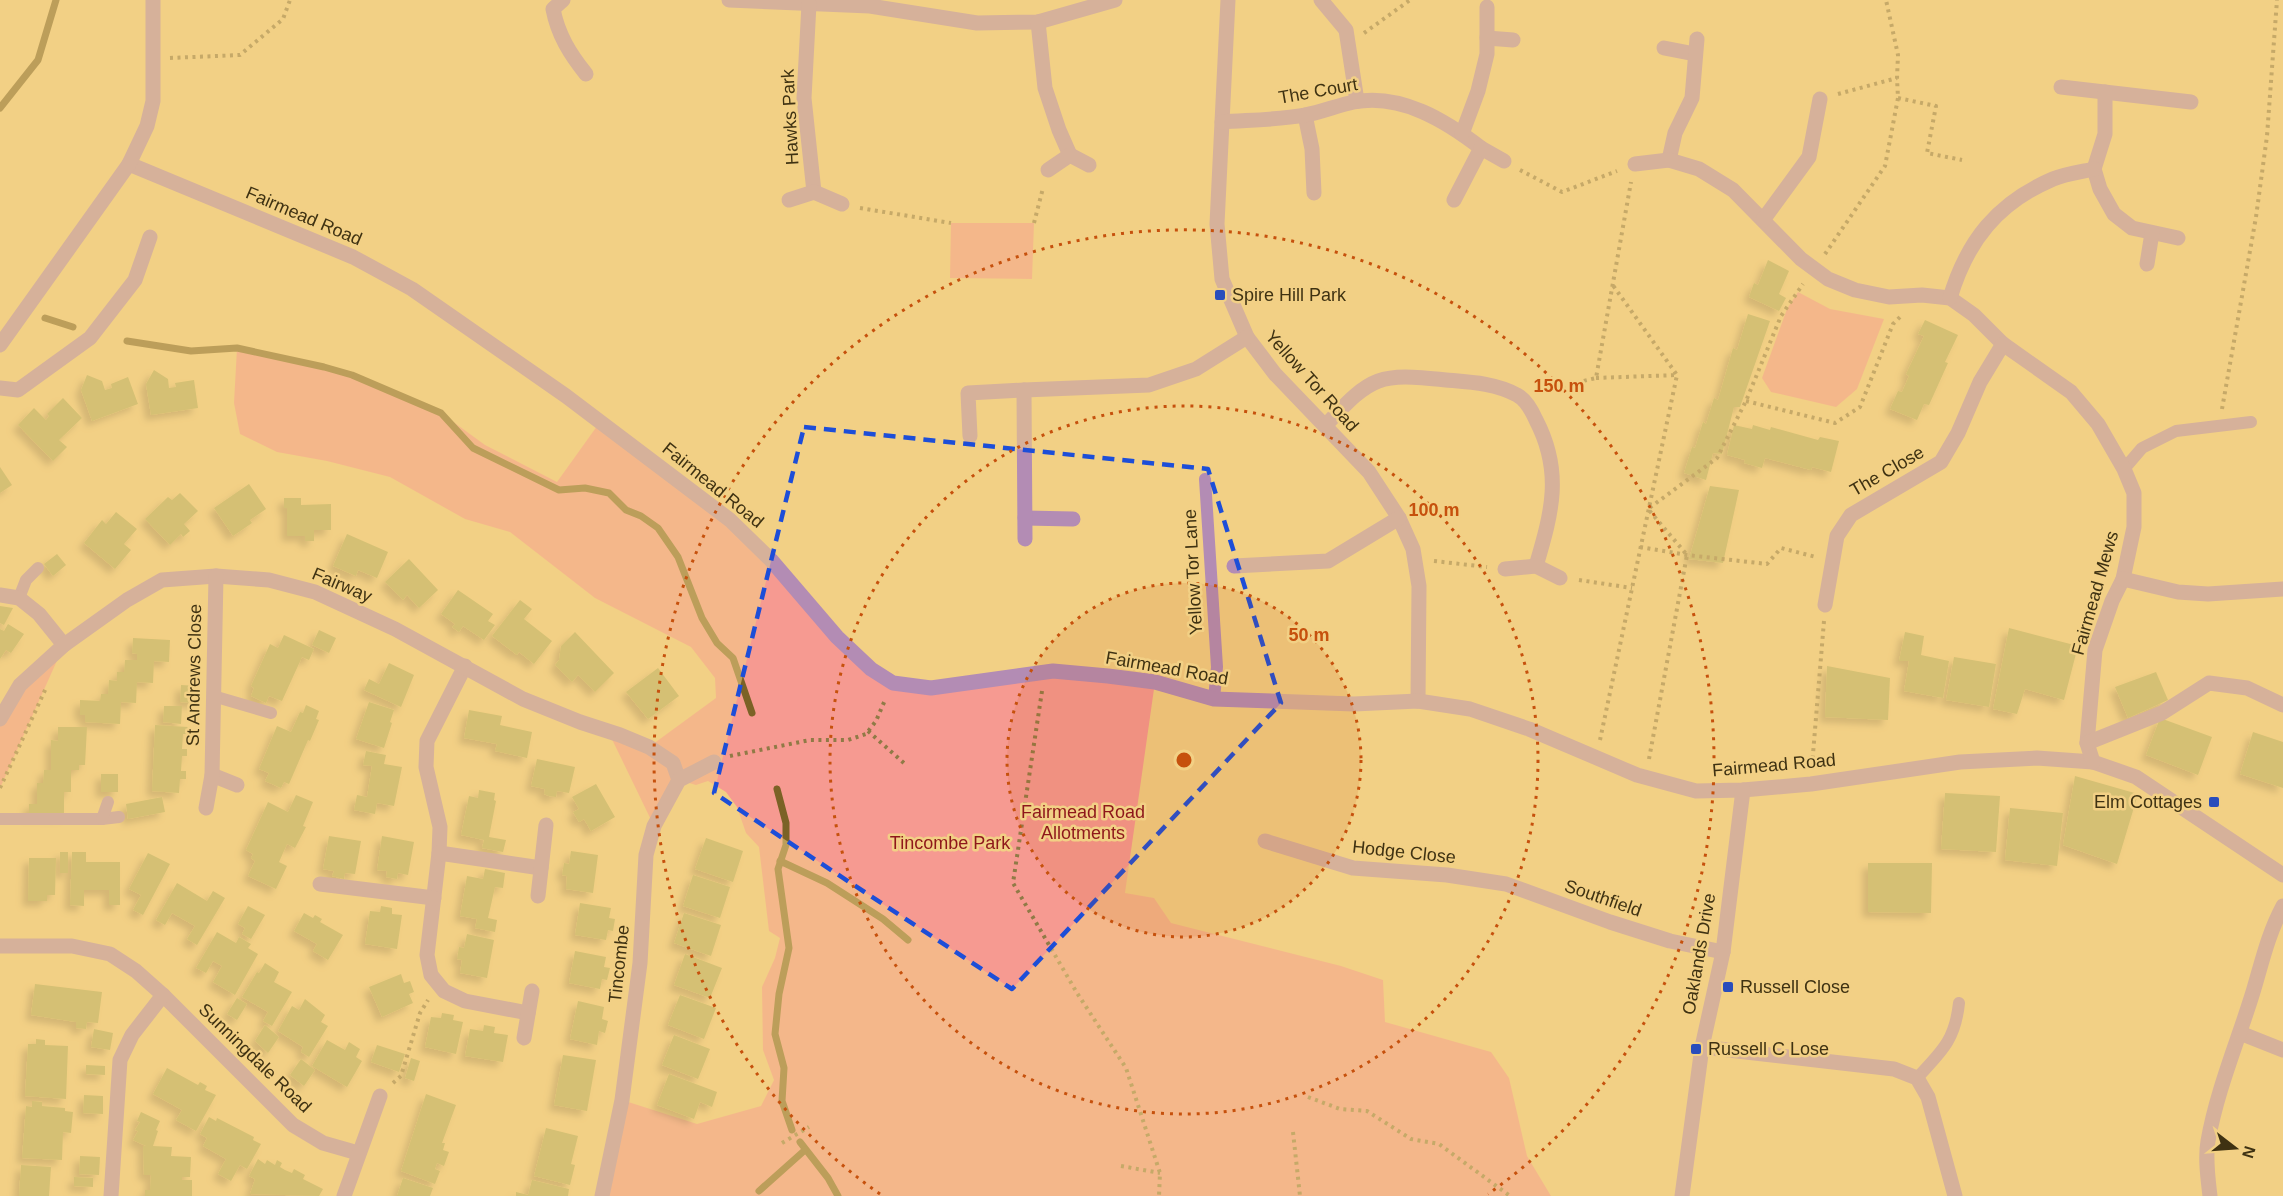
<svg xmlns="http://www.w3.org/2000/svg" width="2283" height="1196" font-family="Helvetica,sans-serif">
<defs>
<filter id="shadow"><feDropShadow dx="-5.5" dy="5.5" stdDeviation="3" flood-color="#0004"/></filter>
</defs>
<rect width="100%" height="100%" fill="#f2d085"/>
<g fill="#f69a91">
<polygon points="951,223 1034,223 1032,279 950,278"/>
<polygon points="1798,292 1830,309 1884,319 1857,389 1836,407 1771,392 1762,378 1787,309"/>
<polygon points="237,348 339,371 441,413 485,445 557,482 600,422 723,514 881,676 916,686 1053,671 1155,682 1125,893 1154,898 1171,923 1341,966 1383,980 1385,1022 1491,1052 1509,1078 1527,1156 1551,1196 602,1196 622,1100 697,1124 761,1106 774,1080 763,1050 762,987 775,958 780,938 769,931 759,847 746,833 737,807 726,792 708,781 696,785 679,780 654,826 608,731 649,747 716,698 715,678 691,647 595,598 510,532 465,519 390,477 327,461 277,452 240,434 234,403"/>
<polygon points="64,645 0,788 0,719"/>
</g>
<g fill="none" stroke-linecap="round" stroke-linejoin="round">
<g stroke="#7b6226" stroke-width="7">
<polyline points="0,108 38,60 56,0"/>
<polyline points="45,318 73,327"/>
<polyline points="127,341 191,351 237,348 324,367 352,375 441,413 473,448 559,490 585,488 609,493 626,510 641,516 658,528 678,557 702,618 717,643 733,658 752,713"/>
<polyline points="777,789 786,823 786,845 778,869 789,948 779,994 775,1034 784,1068 782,1101 792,1130"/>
<polyline points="780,861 827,883 883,919 908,940"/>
<polyline points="800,1142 828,1178 838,1196"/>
<polyline points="759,1191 805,1150"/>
</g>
</g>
<g fill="#b2ae5f" filter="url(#shadow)">
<polygon points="1768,260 1789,271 1779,294 1786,298 1779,311 1749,297 1754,283 1758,285"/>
<polygon points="1748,314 1770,321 1740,407 1734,407 1722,454 1713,453 1706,480 1684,473 1692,447 1695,448 1703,422 1706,424 1714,398 1718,400 1733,348 1737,350"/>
<polygon points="1925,320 1958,335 1945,362 1948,363 1929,405 1924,404 1917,420 1890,409 1898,391 1902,392 1909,376 1906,374 1924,336 1918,334"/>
<polygon points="154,370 168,379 169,388 176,387 175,383 194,380 198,408 151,415 146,384"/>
<polygon points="87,375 102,381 105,390 112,388 111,384 128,377 138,404 92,421 81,390"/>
<polygon points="63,398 82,418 59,440 67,447 53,461 18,425 34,408 46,420 49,416 47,414"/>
<polygon points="1734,425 1752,429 1753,425 1770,430 1771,427 1818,440 1820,437 1839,441 1831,472 1812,467 1811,470 1765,458 1762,468 1744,463 1745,460 1727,455"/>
<polygon points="0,467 12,485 0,493"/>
<polygon points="249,484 266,509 250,520 252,523 233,536 214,508"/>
<polygon points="1710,486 1739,490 1723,563 1689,559"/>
<polygon points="180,493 198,511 184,524 190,531 183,537 181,534 170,545 145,519 168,497 172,500"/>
<polygon points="284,498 301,498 301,505 331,504 331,530 314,530 314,541 305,541 305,536 287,536 287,508 284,508"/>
<polygon points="116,512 137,529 124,544 131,550 115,569 84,543 102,520 106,524"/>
<polygon points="347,534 388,552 377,578 358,570 356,576 333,566"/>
<polygon points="57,554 66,565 53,576 44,564"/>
<polygon points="409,559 438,590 419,608 407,595 403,600 385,582"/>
<polygon points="458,590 493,614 488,621 495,625 484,640 463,626 459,632 452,627 455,624 441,614"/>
<polygon points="520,600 532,609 524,619 552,641 534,664 519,652 517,655 492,636"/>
<polygon points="0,606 13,608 4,625 0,623"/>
<polygon points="8,624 24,634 11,653 6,650 0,659 0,629 4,631"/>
<polygon points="2009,628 2078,646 2064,700 2025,689 2017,714 1993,709"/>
<polygon points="319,630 336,638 329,653 312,645"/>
<polygon points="575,632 614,673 595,692 578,675 572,682 555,665 559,660 561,646"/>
<polygon points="1905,632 1924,636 1921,655 1949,661 1943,698 1904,691 1909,661 1899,661"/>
<polygon points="284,635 314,649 309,660 302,657 282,701 269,696 266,703 251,696 254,688 251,686 270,644 278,648"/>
<polygon points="133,638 170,640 169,662 154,661 153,683 137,682 136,703 121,702 120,724 85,722 85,715 80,715 80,700 100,701 101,694 108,694 109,680 117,681 117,672 124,672 125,660 137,660 137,654 132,653"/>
<polygon points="1954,657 1996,664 1989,707 1946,700"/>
<polygon points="389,663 414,675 401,707 364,690 369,679 379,684"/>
<polygon points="1827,666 1890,678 1888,720 1825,717"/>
<polygon points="658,668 679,696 648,719 626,692"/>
<polygon points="2156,672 2168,700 2128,718 2115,687"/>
<polygon points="181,685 198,686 198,703 180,702"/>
<polygon points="369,702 394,710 390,722 392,723 384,748 356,739"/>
<polygon points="306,705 319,711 316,719 319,720 310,741 308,740 289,784 284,782 281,788 265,781 269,773 259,769 277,726 291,732 300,712 303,713"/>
<polygon points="164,706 182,706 181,724 163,722"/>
<polygon points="469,710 502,716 500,725 532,732 527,758 495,751 497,744 464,738"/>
<polygon points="2160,718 2212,737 2198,775 2146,755"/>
<polygon points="155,725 188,727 187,734 183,734 182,749 187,749 187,756 182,756 181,771 186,771 186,779 180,779 179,793 152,791"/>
<polygon points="58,727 87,727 85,765 79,765 79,770 71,770 71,792 64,792 64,815 29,814 29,804 37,804 37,783 43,783 44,770 51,770 51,740 58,741"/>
<polygon points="2253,732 2283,742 2283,788 2240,774"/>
<polygon points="366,751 386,755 384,764 402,767 394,806 377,803 375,814 354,810 357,795 367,797 372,766 363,765"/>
<polygon points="537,759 575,767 569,793 557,791 556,797 549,796 544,794 545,789 531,786"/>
<rect x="101" y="774" width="17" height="18"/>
<polygon points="2075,776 2138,794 2117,864 2063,845"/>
<polygon points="596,784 615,817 591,831 584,819 579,822 573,812 579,809 572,797"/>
<polygon points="479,790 495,793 494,800 496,801 489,837 506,840 503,852 482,848 484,840 461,835 469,796 478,798"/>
<polygon points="1945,793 2000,796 1996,852 1941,849"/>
<polygon points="296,795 313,802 303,826 306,827 295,848 287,844 279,862 287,866 276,889 248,876 255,861 251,858 253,854 246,850 268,802 288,812"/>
<polygon points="162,797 165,812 128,819 126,804"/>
<polygon points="2010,808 2063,813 2057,866 2005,860"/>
<polygon points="329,836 361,841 355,874 345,873 344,879 332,876 334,871 323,869"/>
<polygon points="382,836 414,842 408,875 398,873 397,879 386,877 387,871 377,870"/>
<polygon points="706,838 743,851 733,882 695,869"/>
<polygon points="571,851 598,855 593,893 566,889 567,876 562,875 564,863 569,864"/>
<rect x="60" y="852" width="8" height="21"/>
<polygon points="72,852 86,852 86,862 120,862 120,905 109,905 109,890 84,890 84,906 70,905"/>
<polygon points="148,853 170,864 143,915 133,910 141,895 129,889"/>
<polygon points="29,858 56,858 55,895 47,895 47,901 28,901"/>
<polygon points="1868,863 1932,863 1931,913 1868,912"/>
<polygon points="485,869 505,873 503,888 495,887 488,918 497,920 495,932 475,928 477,919 460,916 467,876 483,879"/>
<polygon points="693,875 730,887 720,918 683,906"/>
<polygon points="177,883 207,901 213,891 225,898 197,945 187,939 195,926 172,913 165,925 156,920"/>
<polygon points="580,903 611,908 609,918 615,919 613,931 608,930 606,940 575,935"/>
<polygon points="248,906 265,915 251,939 242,934 245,928 238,924"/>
<polygon points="381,906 392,908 392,914 402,915 397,949 365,944 370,911 380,912"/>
<polygon points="304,913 313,918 315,915 322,919 320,922 343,935 328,960 313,951 317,944 294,931"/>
<polygon points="684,913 721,925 711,956 674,943"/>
<polygon points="217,932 236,943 239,937 251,944 248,948 258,954 235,995 213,982 222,966 213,961 206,973 196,968"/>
<polygon points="467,934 494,940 487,978 460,973 462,960 457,959 459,947 464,948"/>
<polygon points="575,951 606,957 604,967 610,968 607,980 602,979 600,989 569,983"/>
<polygon points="685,954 722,968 710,998 674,985"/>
<polygon points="265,963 279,972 274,982 292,992 272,1026 263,1021 268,1012 242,997 257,972 259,973"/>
<polygon points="401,974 404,983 410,981 414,992 409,994 413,1003 382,1017 369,987"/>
<polygon points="35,984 102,992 98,1023 87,1022 86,1029 76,1028 76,1022 31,1015"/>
<polygon points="680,995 716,1008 704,1039 668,1025"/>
<polygon points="237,998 247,1004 237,1020 227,1014"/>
<polygon points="305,999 325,1015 321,1022 328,1026 309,1057 301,1052 303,1047 278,1031 292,1006 299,1010"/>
<polygon points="578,1001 604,1007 602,1019 608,1021 605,1033 599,1031 597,1045 570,1039"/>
<polygon points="442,1013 454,1015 453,1020 463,1022 456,1054 425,1047 431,1017 441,1018"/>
<polygon points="265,1025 279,1037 268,1053 255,1041"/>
<polygon points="484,1025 495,1027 494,1033 508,1035 503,1062 465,1056 470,1029 483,1031"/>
<polygon points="94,1029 113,1033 110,1050 91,1047"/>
<polygon points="674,1035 710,1049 698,1079 662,1065"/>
<polygon points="36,1039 45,1040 45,1045 68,1046 66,1099 25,1096 28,1044 36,1044"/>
<polygon points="327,1040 345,1050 349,1042 360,1049 356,1057 362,1061 347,1087 312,1066"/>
<polygon points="377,1045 405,1054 399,1072 371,1062"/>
<polygon points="563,1055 596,1060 587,1111 554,1105"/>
<polygon points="411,1058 420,1061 414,1081 405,1078"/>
<polygon points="301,1059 315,1070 304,1086 290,1075"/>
<polygon points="86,1065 105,1066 105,1075 86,1074"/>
<polygon points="167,1068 198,1085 200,1082 207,1086 205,1090 216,1095 196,1131 176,1120 182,1110 153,1094"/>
<polygon points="669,1074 717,1092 712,1107 700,1102 694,1119 657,1105"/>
<polygon points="426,1094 456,1105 442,1143 445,1143 443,1150 449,1152 444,1166 437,1163 435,1169 440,1171 435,1184 401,1171"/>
<polygon points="84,1095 103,1096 103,1114 83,1113"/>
<polygon points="32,1101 42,1102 42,1106 65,1108 65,1111 73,1112 71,1133 63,1132 62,1160 22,1158 26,1106 32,1107"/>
<polygon points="141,1112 160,1121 156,1130 158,1131 153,1146 172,1147 171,1156 191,1157 190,1177 182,1177 182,1180 192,1180 192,1196 145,1196 145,1190 150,1190 151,1175 144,1175 143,1146 146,1146 133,1140 138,1131 135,1130 140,1122 137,1121"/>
<polygon points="209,1117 216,1121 217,1118 254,1137 253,1140 261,1144 247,1169 240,1165 231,1181 218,1174 226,1159 203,1146 207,1138 200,1134"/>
<polygon points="546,1128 578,1136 571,1164 575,1165 570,1185 534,1176"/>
<polygon points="80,1156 100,1157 99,1175 79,1174"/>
<polygon points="258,1159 265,1164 267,1160 275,1165 277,1160 282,1163 280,1167 285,1170 292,1173 294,1169 305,1175 303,1179 323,1189 319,1196 250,1194 255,1179 249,1176"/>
<polygon points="21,1165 51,1167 49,1196 19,1196"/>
<polygon points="74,1177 93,1178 93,1187 74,1186"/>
<polygon points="403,1178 433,1188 430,1196 397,1196"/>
<polygon points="532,1180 569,1189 568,1196 516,1196 516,1192 528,1195"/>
</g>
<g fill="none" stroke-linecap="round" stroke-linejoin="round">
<g stroke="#907a46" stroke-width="4" stroke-dasharray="3 4.5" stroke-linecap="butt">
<polyline points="1364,33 1410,0"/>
<polyline points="170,58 240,55 283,19 290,0"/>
<polyline points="1838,94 1897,78"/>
<polyline points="1898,98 1936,106 1927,153 1962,160"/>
<polyline points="1520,170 1562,192 1617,171"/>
<polyline points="860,208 951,223"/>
<polyline points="1034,223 1043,188"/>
<polyline points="1825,254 1885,166 1898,98 1897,78 1898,55 1886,0"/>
<polyline points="1596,378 1677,375 1612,284"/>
<polyline points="1540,391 1596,378 1631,182"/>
<polyline points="1746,401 1835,423 1860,407 1893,324 1901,316"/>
<polyline points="2222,409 2256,217 2267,136 2277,0"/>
<polyline points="1640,547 1687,555 1767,564 1781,548 1816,557"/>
<polyline points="1434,561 1487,567"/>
<polyline points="1579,580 1632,588"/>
<polyline points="1042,691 1013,883 1077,993 1126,1068 1160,1173 1159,1196"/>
<polyline points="868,731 904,763"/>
<polyline points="1600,740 1677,375"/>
<polyline points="730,756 810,740 848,740 866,734 876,721 885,700"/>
<polyline points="1649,759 1687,555 1648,509 1717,458 1746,401 1781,316 1803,284"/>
<polyline points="1812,766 1824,621"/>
<polyline points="0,788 46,688"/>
<polyline points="393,1083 401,1076 420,1013 428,1000"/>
<polyline points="1308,1097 1340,1109 1367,1111 1411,1139 1439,1144 1510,1196"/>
<polyline points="1293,1132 1300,1196"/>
<polyline points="782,1143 809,1127"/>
<polyline points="1121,1166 1160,1173"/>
</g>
<g stroke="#b38cb4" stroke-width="12">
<polyline points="2124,469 2142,448 2176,431 2251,422"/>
<polyline points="1205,479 1217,667 1214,699"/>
<polyline points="19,598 26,580 38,568"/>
<polyline points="213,696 271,713"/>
<polyline points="0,819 102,819 119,817"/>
<polyline points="102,819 108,802"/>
<path d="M1917,1078C1941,1052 1955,1041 1959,1003"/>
</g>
<g stroke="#b38cb4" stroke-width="15">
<path d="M563,0L553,9C558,35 570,54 586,74"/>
<polyline points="729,0 870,6 977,23 1038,22 1115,0"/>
<polyline points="1228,0 1217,224 1222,279 1247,337 1275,374 1369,472 1399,518 1413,549 1419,586 1418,701"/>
<polyline points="1321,0 1346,30 1357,101"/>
<polyline points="809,4 804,98 814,192"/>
<polyline points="1038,22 1045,88 1059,130 1070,155"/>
<polyline points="1487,38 1513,40"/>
<polyline points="1664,48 1695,54"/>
<polyline points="2061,87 2191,102"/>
<polyline points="2105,92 2105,134 2094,169 2100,189 2114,214 2132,228 2178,238"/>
<polyline points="1305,115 1312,149 1314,193"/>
<path d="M1222,122C1249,120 1278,120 1305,115C1322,112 1338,105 1354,102C1401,93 1446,121 1481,148L1454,200"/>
<polyline points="1462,134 1478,91 1487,54 1487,7"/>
<polyline points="1481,148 1504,161"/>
<polyline points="1669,160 1675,133 1692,98 1697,39"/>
<polyline points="129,164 353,257 412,289 566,396 730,520 771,560 837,637 871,669 893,683 931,688 1053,671 1108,676 1155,682 1214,699 1354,704 1418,701 1470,709 1529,729 1637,775 1696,791 1743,790 1811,784 1960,762 2037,758 2093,762 2136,777 2283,875"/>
<polyline points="1635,164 1669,160 1699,169 1733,190 1801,259 1828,279 1855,290 1889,297 1922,295 1950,298 1974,315 2003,344 2071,392 2098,424 2124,469 2134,493 2134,527 2123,579 2112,601 2095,650 2087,743 2093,762"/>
<polyline points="1048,170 1070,155 1089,165"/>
<polyline points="789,200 814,192 842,204"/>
<polyline points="1763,220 1809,157 1820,99"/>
<polyline points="2147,264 2152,233"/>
<path d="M1950,298C1967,241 1997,203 2053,179C2065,174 2080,172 2094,169"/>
<polyline points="0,345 129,164 147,126 153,101 153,0"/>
<polyline points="0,388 18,390 90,338 135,280 150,237"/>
<path d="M1326,425C1372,375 1379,373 1446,380C1469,382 1495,383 1517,395C1525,399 1532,411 1536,420C1563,472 1552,512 1536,566"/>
<polyline points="970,436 968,393 1024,390"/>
<polyline points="1025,518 1073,519"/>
<polyline points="1025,539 1024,390 1149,385 1196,369 1247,337"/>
<polyline points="1234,566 1328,561 1399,518"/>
<polyline points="1505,569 1536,566 1560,578"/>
<polyline points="2123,579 2178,592 2208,594 2283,589"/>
<polyline points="0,595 19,598 39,614 64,645"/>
<polyline points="1825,605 1837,536 1851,515 1941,462 1958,433 1980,382 2003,344"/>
<polyline points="465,666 427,741 426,767 440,827 439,853 427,955 431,975 444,991 465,1001 528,1013"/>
<polyline points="0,719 20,685 64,645 127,600 162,580 216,576 269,580 315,592 395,629 523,699 580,722 620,735 649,747 673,763 679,780"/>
<polyline points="2087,743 2162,713 2209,683 2247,688 2283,705"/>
<polyline points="212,775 237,785"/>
<polyline points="206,808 212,775 216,576"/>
<polyline points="1265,841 1353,868 1447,875 1506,884 1610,922 1670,941 1723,952"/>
<polyline points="439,853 541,868"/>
<polyline points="320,884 434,898"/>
<polyline points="538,896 546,825"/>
<polyline points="0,946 72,946 110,954 136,971 163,995 293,1125 323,1143 358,1153"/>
<polyline points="2240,1033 2283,1050"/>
<polyline points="524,1038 532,991"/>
<polyline points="1702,1047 1894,1069 1917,1078 1928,1097 1955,1196"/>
<polyline points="111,1196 120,1060 132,1035 163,995"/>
<polyline points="344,1196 380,1096"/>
<polyline points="602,1196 622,1100 640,963 646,855 654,826 679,780 714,762"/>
<polyline points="1682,1196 1702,1047 1723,952 1743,790"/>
<path d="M2210,1196C2208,1179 2205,1158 2208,1141C2217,1090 2238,1041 2253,992C2262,962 2268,934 2283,906"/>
</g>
</g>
<path d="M0 0H2283V1196H0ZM804,427L1208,469L1281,703L1012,989L714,793Z" fill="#f2d085" fill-opacity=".55" fill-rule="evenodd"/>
<path fill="none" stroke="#1d4ed8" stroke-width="4.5" stroke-dasharray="12 8" stroke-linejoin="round" d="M804,427L1208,469L1281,703L1012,989L714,793Z"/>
<circle cx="1184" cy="760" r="177" fill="#c6510d" fill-opacity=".12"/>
<g fill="none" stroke="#c6510d" stroke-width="3" stroke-dasharray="3 6">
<circle cx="1184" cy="760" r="177"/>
<circle cx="1184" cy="760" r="354"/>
<path d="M880 1194A530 530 0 1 1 1488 1194"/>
</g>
<g fill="#294dbc" stroke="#f2d085" stroke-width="2">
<rect x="1214" y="289" width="12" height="12" rx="3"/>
<rect x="2208" y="796" width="12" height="12" rx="3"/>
<rect x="1722" y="981" width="12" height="12" rx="3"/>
<rect x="1690" y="1043" width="12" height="12" rx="3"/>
</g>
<g text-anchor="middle" stroke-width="5" stroke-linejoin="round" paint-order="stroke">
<g font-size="18" fill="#3f3212" stroke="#f2d085">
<text transform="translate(1318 91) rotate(-10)" y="6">The Court</text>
<text transform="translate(790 117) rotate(-93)" y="6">Hawks Park</text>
<text transform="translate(304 216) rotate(23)" y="6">Fairmead Road</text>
<text transform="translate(1312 381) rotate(48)" y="6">Yellow Tor Road</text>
<text transform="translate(1887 471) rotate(-30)" y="6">The Close</text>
<text transform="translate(713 485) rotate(39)" y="6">Fairmead Road</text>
<text transform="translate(1193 572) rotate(-93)" y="6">Yellow Tor Lane</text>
<text transform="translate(342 585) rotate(23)" y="6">Fairway</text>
<text transform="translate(2095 593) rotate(-74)" y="6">Fairmead Mews</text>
<text transform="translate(1167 668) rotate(10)" y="6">Fairmead Road</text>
<text transform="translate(194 675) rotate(-89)" y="6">St Andrews Close</text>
<text transform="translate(1774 765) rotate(-5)" y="6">Fairmead Road</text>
<text transform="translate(1404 852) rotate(6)" y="6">Hodge Close</text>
<text transform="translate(1603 898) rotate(19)" y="6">Southfield</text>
<text transform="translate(1699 954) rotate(-80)" y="6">Oaklands Drive</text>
<text transform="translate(619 964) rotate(-84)" y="6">Tincombe</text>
<text transform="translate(255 1058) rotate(44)" y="6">Sunningdale Road</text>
</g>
<g font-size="18" fill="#3f3212" stroke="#f2d085" text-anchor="start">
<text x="1232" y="301">Spire Hill Park</text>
<text x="2202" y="808" text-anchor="end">Elm Cottages</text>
<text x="1740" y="993">Russell Close</text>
<text x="1708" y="1055">Russell C Lose</text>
</g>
<g font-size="18" fill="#8e171b" stroke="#f2d085">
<text x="1083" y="818">Fairmead Road<tspan x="1083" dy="21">Allotments</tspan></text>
<text x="950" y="849">Tincombe Park</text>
</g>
</g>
<circle cx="1184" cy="760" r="9" fill="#c6510d" stroke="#f2d085" stroke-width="3"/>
<g font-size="18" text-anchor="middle" font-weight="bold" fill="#c6510d" stroke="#f2d085" stroke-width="5" stroke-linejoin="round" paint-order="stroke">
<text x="1559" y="392">150 m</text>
<text x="1434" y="516">100 m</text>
<text x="1309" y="641">50 m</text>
</g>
<g transform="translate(2235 1148) rotate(107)" stroke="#f2d085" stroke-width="4.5" paint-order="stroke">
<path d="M0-4.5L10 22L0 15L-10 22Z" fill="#3f3212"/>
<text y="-9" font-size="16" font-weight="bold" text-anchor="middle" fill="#3f3212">N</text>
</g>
</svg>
